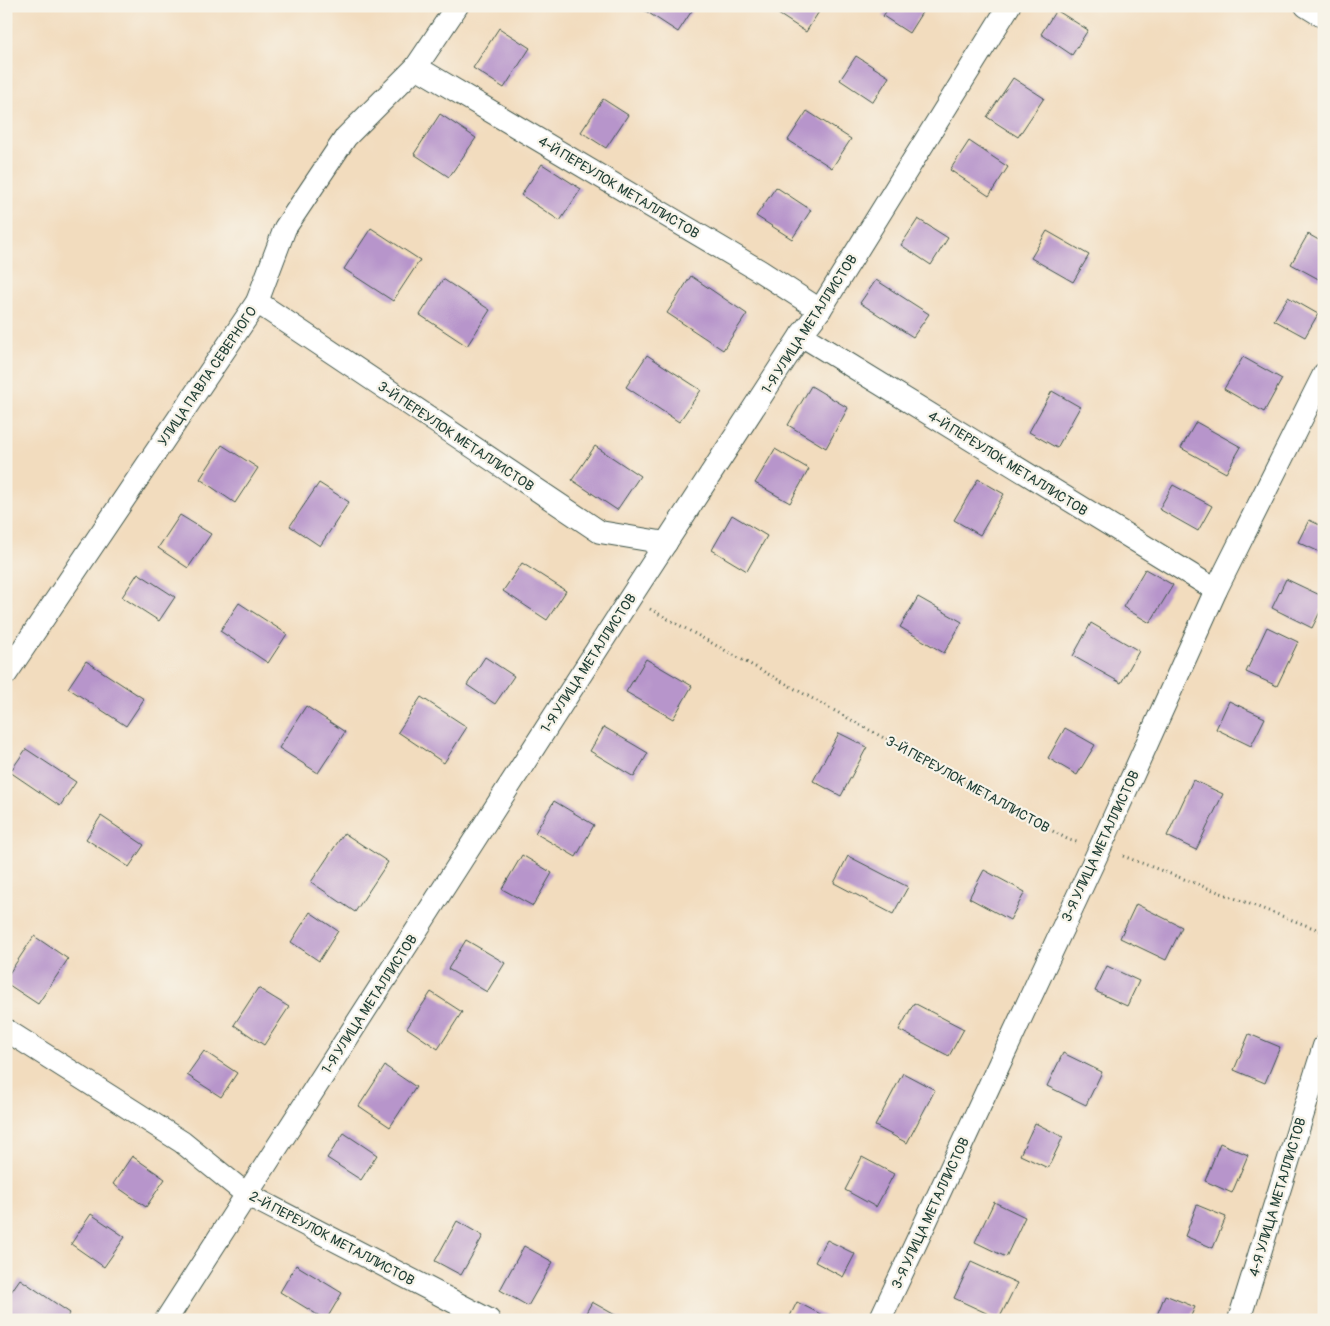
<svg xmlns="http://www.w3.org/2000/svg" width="1330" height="1326" font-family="Pangolin,sans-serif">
<rect width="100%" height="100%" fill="#f7f3e8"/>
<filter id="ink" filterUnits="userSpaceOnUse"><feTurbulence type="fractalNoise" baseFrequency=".02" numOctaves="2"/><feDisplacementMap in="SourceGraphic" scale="10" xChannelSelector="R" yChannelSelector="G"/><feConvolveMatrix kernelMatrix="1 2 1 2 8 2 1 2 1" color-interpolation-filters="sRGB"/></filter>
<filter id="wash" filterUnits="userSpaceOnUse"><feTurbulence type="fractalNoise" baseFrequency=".0096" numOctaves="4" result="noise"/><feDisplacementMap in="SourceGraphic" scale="20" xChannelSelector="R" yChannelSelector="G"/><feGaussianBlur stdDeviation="1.12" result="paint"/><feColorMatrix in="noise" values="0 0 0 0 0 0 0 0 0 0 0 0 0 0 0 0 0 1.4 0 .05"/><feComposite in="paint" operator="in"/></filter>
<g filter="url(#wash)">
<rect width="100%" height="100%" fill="#f2dcbe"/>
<g id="blocks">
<g fill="#b795cb">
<polygon points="638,6 695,6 678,32"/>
<polygon points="766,6 815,6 820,10 806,32"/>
<polygon points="890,6 926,6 909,33 883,16"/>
<polygon points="1056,10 1088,30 1072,55 1041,34"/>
<polygon points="499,28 530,48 504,88 473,68"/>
<polygon points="856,56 889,77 873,102 840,80"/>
<polygon points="1013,78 1044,98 1018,137 987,117"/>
<polygon points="603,99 628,115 606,148 581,132"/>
<polygon points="807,111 851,139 832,168 788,140"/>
<polygon points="440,114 476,138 449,177 414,154"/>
<polygon points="969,141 1008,167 989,196 950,170"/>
<polygon points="542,164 581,189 560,221 521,195"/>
<polygon points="776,187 811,210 792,239 756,216"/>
<polygon points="918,219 948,238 931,265 901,245"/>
<polygon points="371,228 420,260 393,301 344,269"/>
<polygon points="1047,231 1089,255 1073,282 1031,258"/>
<polygon points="1308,234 1324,243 1324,282 1291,264"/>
<polygon points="691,276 747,314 723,350 667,313"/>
<polygon points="443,279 490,310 467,346 420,315"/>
<polygon points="876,280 929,314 913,337 860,303"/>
<polygon points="1288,297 1318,314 1305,337 1274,320"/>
<polygon points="647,355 701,390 679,422 626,387"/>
<polygon points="1243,357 1282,379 1264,412 1224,389"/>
<polygon points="811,386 848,408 826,448 788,425"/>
<polygon points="1052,391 1080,407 1057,448 1029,432"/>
<polygon points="1196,422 1241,447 1226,473 1181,448"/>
<polygon points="222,445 258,468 235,503 200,479"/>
<polygon points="595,446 640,476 617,510 572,480"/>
<polygon points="775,449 809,469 790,503 755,483"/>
<polygon points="978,479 1004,494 980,535 954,520"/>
<polygon points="319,483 349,502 320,546 290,526"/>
<polygon points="1173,485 1212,506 1198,531 1159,509"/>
<polygon points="180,515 211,534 188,568 158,548"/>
<polygon points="732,515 767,536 747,571 712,550"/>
<polygon points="1309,520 1324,527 1324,554 1298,542"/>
<polygon points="522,563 566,591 547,620 503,591"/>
<polygon points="1145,569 1173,585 1150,623 1123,607"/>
<polygon points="138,573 175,597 159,621 122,597"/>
<polygon points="1286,579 1324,597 1324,604 1312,628 1272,608"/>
<polygon points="918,597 962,622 944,653 900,627"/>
<polygon points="239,603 287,634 268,663 220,631"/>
<polygon points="1091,623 1139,651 1121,683 1073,656"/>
<polygon points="1267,627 1298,642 1277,686 1246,672"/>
<polygon points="485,657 514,676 495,704 467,685"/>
<polygon points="646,659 692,686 673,719 626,692"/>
<polygon points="86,661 144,699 126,726 68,688"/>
<polygon points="421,697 467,727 444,763 398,732"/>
<polygon points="1229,701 1265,718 1251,746 1216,729"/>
<polygon points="306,706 345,732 318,773 279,748"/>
<polygon points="604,727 648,753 634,777 590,751"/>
<polygon points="1065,728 1095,745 1077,775 1048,758"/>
<polygon points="839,733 867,747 841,796 813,781"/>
<polygon points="26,749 76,782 60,806 10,772"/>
<polygon points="1193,780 1223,794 1196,850 1167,836"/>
<polygon points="554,801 594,825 576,857 535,833"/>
<polygon points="101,816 144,845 129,867 86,839"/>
<polygon points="344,833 388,862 355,912 311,882"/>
<polygon points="522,855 552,873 533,906 502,889"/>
<polygon points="848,856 908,887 893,914 834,883"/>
<polygon points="984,870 1025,892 1010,920 969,898"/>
<polygon points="1136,904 1182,927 1166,960 1120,938"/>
<polygon points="310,912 338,931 319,961 291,942"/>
<polygon points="34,936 68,959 38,1004 6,983 6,978"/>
<polygon points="466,940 505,963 487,992 448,969"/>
<polygon points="1107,966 1139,981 1127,1006 1095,991"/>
<polygon points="258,988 289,1007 264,1045 234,1025"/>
<polygon points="431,992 462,1012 438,1049 407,1028"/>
<polygon points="914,1003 964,1029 949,1056 899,1030"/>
<polygon points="1249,1034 1280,1047 1265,1083 1234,1070"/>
<polygon points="204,1051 237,1073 221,1097 187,1075"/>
<polygon points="1063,1053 1102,1072 1086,1105 1047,1086"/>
<polygon points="385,1066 416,1087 390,1127 359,1106"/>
<polygon points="903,1073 935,1090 907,1143 875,1126"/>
<polygon points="1035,1123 1063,1137 1048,1168 1020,1155"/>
<polygon points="344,1133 377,1155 361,1180 327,1158"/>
<polygon points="1220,1143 1248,1155 1232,1193 1205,1181"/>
<polygon points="132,1156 165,1179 146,1207 113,1184"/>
<polygon points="862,1157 894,1174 876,1207 845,1190"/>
<polygon points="994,1202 1025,1217 1006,1257 975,1242"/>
<polygon points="1197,1205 1226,1217 1213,1248 1185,1236"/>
<polygon points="91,1214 125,1237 104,1267 71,1244"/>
<polygon points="457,1221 483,1236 461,1275 435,1261"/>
<polygon points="827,1240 855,1254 843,1277 815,1262"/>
<polygon points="524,1246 553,1262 528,1306 500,1290"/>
<polygon points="971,1262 1017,1283 999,1319 954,1298"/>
<polygon points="296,1265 342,1293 326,1320 280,1292"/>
<polygon points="20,1279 70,1313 65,1320 6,1320 6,1299"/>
<polygon points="1165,1295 1195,1307 1189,1320 1155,1320"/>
<polygon points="592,1302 624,1320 582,1320"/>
<polygon points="797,1302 828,1318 828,1320 788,1320"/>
</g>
</g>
</g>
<g filter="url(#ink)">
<use href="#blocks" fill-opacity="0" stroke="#3f5549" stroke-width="1"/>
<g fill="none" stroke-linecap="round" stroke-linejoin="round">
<defs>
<g id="street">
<polyline points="1306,6 1324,17"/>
<polyline points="416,67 760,271 820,310"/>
<polyline points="257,302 600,532 666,543"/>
<polyline points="801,335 1216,590"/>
<polyline points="6,674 257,302 285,228 346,137 416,67 457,6"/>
<polyline points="6,1030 182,1142 246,1194 489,1320"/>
<polyline points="166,1320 630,598 801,335 820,310 1009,6"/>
<polyline points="880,1320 1100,848 1216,590 1324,374"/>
<polyline points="1239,1320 1324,1046"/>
</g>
</defs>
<use href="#street" stroke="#3f5549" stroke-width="24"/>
<g stroke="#3f5549" stroke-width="3" stroke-dasharray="1 4" stroke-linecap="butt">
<polyline points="650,609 1069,840 1077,842"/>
<polyline points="1123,856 1324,932"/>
</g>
<use href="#street" stroke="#fff" stroke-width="22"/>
</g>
</g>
<g text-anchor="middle" stroke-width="4.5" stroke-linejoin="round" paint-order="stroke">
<g font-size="14" fill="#1f3d34" stroke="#f7f3e8">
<text transform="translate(619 187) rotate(31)" y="5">4-Й ПЕРЕУЛОК МЕТАЛЛИСТОВ</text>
<text transform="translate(809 324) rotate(-57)" y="5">1-Я УЛИЦА МЕТАЛЛИСТОВ</text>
<text transform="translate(207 376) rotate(-56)" y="5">УЛИЦА ПАВЛА СЕВЕРНОГО</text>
<text transform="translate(456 436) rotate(34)" y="5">3-Й ПЕРЕУЛОК МЕТАЛЛИСТОВ</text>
<text transform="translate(1008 463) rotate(32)" y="5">4-Й ПЕРЕУЛОК МЕТАЛЛИСТОВ</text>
<text transform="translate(588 663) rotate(-57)" y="5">1-Я УЛИЦА МЕТАЛЛИСТОВ</text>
<text transform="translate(968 784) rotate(29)" y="5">3-Й ПЕРЕУЛОК МЕТАЛЛИСТОВ</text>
<text transform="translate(1100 846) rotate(-65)" y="5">3-Я УЛИЦА МЕТАЛЛИСТОВ</text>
<text transform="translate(369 1004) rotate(-57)" y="5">1-Я УЛИЦА МЕТАЛЛИСТОВ</text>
<text transform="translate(1277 1197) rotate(-73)" y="5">4-Я УЛИЦА МЕТАЛЛИСТОВ</text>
<text transform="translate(930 1213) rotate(-65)" y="5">3-Я УЛИЦА МЕТАЛЛИСТОВ</text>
<text transform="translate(332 1238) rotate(28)" y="5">2-Й ПЕРЕУЛОК МЕТАЛЛИСТОВ</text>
</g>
</g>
<rect width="1330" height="1326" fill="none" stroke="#f7f3e8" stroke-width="25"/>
</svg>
